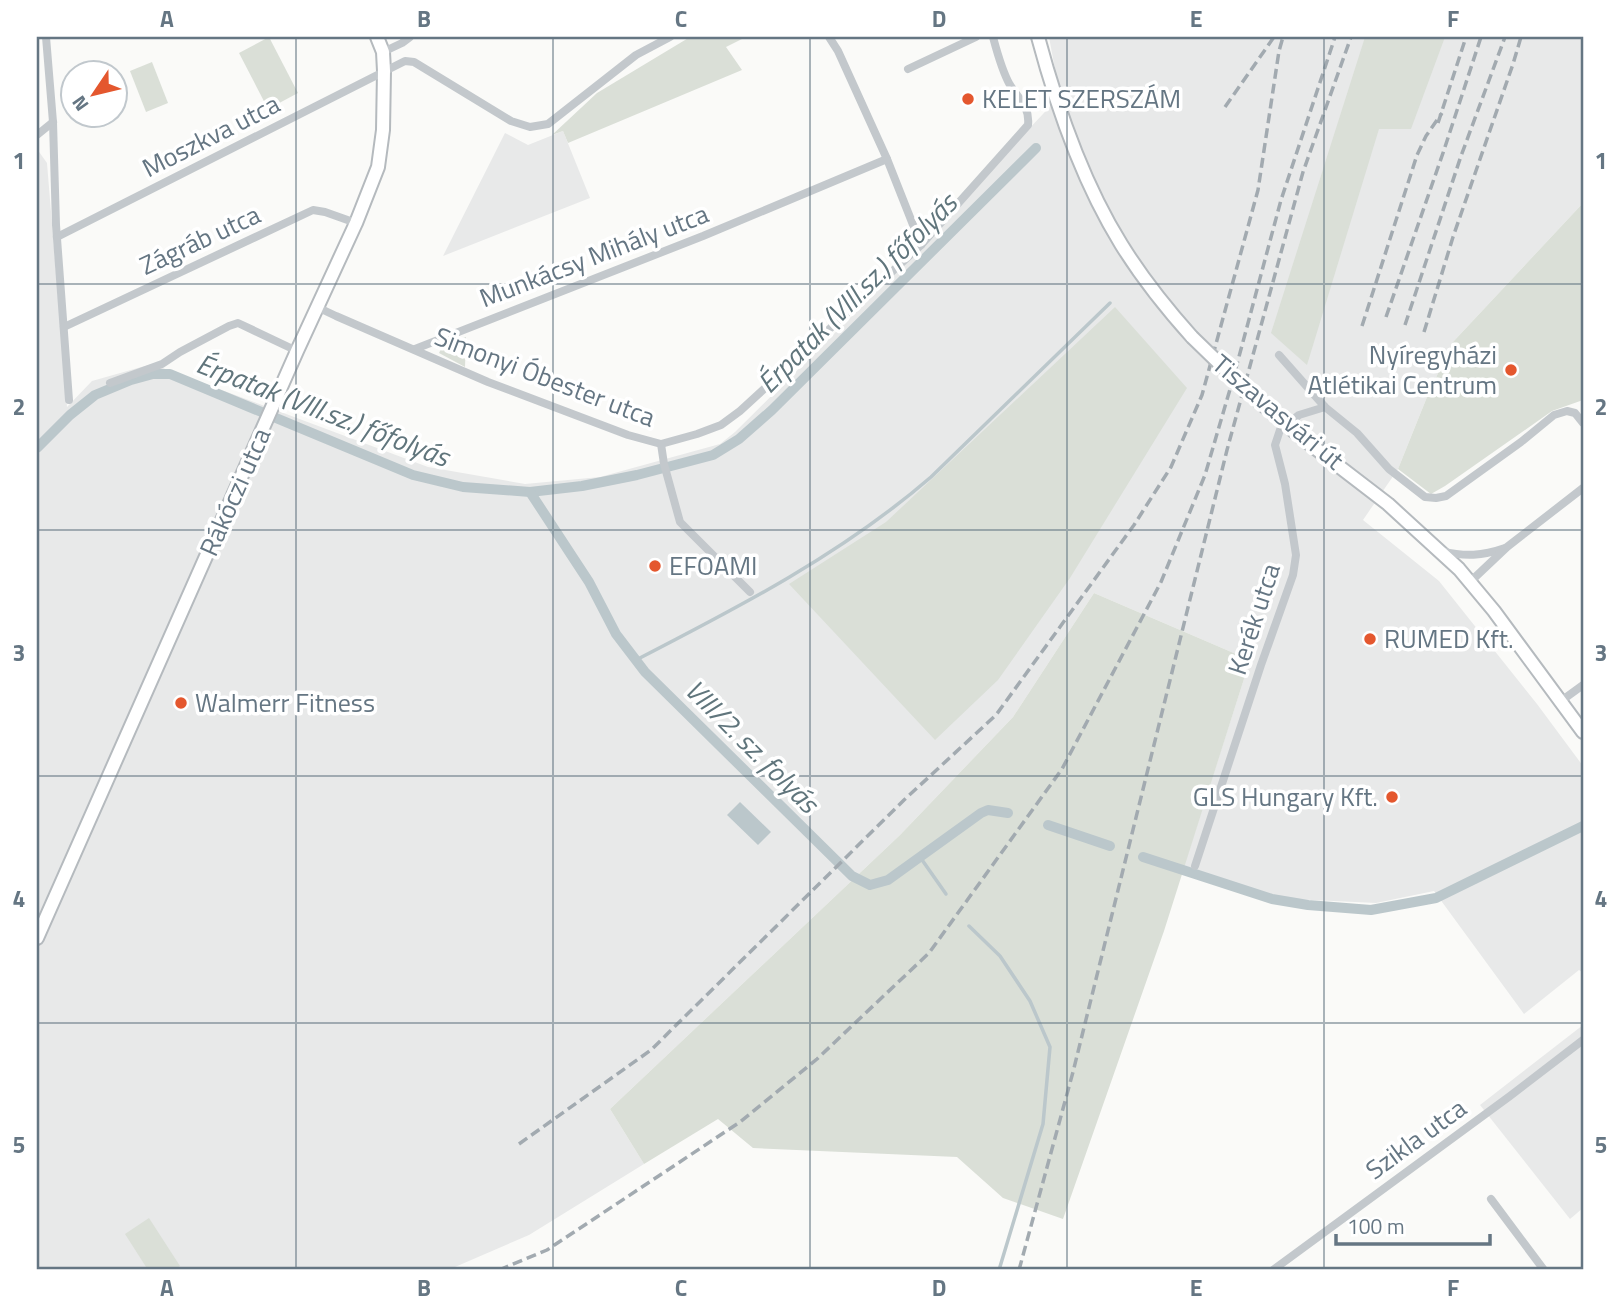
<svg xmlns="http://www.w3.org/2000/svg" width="1620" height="1307" font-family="'Titillium Web',sans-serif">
<rect width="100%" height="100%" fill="#fafaf8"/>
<g fill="#e8e9e9">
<polygon points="1049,37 1583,37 1583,203 1452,343 1427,397 1398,469 1363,520 1439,581 1537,704 1583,766 1583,973 1579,970 1524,1014 1434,891 1376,903 1270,898 1184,866 1250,660 1094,593 1013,717 900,835 610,1109 644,1164 529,1235 448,1270 37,1270 37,149 47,163 67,407 92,381 152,364 428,467 525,484 600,477 720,444 735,432 857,311 1060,96"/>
<polygon points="563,131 590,198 443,256 505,133 528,145"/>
<polygon points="1583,1025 1583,1208 1570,1219 1480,1105"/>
</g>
<g fill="#dadfd7">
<polygon points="269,37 298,93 268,109 239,53"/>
<polygon points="690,37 746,37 726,47 742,70 568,143 563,131 552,135 597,93"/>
<polygon points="1365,37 1445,37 1411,129 1379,129 1307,365 1271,333"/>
<polygon points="152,62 168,103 146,112 130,71"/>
<polygon points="1583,203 1583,400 1552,411 1445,486 1431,494 1398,469 1427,397 1452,343"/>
<polygon points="1115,307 1187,388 1070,578 998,680 935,740 789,584 886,522"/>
<polygon points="466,337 465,367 439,353 443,345"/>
<polygon points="1094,593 1250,660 1164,931 1063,1219 1003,1198 957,1157 753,1148 718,1119 644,1164 610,1109 900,835 1013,717"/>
<polygon points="149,1218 180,1266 174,1270 148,1270 125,1234"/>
</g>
<polygon fill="#bbc7cb" points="740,802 771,832 758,845 727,815"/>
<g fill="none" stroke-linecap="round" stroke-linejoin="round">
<g stroke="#bbc7cb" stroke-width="3.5">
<path d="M636,660C739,607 842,554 931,477L1110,303"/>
<polyline points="920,857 946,894"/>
<polyline points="969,926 1000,956 1030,1001 1050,1047 1043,1124 999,1270"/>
</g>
<g stroke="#bbc7cb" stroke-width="10">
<polyline points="37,448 70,415 95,395 131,380 153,374 170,374 413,475 463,487 530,492 582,486 637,475 713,455 739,439 772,410 1036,148"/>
<polyline points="530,492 589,582 616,634 645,672 852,876 870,885 888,880 981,813 988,810 1008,813"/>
<polyline points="1048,825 1110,846"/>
<polyline points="1143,857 1272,899 1308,905 1371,910 1436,898 1583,826"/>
</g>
<defs>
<g id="primary">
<path d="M1038,37C1057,108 1082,181 1121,244C1142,278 1166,308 1192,337"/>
<polyline points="1302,438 1388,504 1459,569 1494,611 1583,732"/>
<polyline points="37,938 297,351 356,223 378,167 383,130 384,71 383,52 377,37"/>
</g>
</defs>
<use href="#primary" stroke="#b5babe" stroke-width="16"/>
<g stroke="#c3c8cc" stroke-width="8">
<polyline points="46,37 53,122 56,225 69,400"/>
<polyline points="829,37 838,51 887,159 921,245"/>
<polyline points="383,52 402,43 410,37"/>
<polyline points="908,69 976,37"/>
<polyline points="37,135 53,122"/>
<polyline points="57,237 405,61 414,62 511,121 530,127 548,124 636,55 670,37"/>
<path d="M317,307L336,316L488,382L628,435L661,444L697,434L721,425L740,411L764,389L921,245L1028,125C1030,107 1019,99 1010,85C1002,71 997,52 993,37"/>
<polyline points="64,327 313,210 325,212 356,223"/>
<polyline points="415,349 703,236 887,159"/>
<polyline points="1279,355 1325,407 1357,433 1389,469 1425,497 1436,498 1446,496 1521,442 1554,415 1567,411 1575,413 1583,423"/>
<polyline points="110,383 162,364 180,352 229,326 238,323 297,351"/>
<polyline points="661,444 664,464 680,522 750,592"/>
<path d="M1442,551C1465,557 1482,556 1505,548"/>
<polyline points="1470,582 1507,547 1583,488"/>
<polyline points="1561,701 1583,685"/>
<polyline points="1195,866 1261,665 1293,575 1296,555 1285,484 1275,445 1280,430 1299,415 1325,407"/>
<polyline points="1491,1199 1544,1270"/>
<polyline points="1273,1270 1510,1096 1583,1040"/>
</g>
<use href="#primary" stroke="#fff" stroke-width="12"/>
<g stroke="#a2aab0" stroke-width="3.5" stroke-dasharray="10 5" stroke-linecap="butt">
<polyline points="1225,107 1274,37"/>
<polyline points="1438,123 1466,37"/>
<polyline points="1386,317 1443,153 1481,37"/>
<polyline points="1405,325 1461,156 1505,37"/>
<polyline points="1362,326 1417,155 1426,136 1442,113"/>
<polyline points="1424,332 1453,237 1513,64 1521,37"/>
<polyline points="519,1144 651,1050 904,800 996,715 1134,525 1171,467 1202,395 1258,190 1279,51 1283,37"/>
<polyline points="499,1270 547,1250 740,1122 817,1059 929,953 1062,769 1161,582 1205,475 1233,379 1281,200 1335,37"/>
<polyline points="1019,1270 1073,1072 1227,450 1303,172 1351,37"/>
</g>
<defs>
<polyline id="primary-bridge" points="1192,337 1256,399 1302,438"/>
</defs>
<use href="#primary-bridge" stroke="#b5babe" stroke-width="16" stroke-linecap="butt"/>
<use href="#primary-bridge" stroke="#fff" stroke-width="12"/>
</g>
<path fill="none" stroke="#657683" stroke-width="2" stroke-opacity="0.55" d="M296,37V1270M553,37V1270M810,37V1270M1067,37V1270M1324,37V1270M37,284H1583M37,530H1583M37,776H1583M37,1023H1583"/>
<g fill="#e4572e" stroke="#fff" stroke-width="2.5">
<circle cx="968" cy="99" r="7"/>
<circle cx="1511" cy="370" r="7"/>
<circle cx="655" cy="566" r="7"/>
<circle cx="1370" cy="639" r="7"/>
<circle cx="181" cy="703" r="7"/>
<circle cx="1392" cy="797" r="7"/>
</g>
<g text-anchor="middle" stroke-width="7" stroke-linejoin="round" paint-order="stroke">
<g font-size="26" fill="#657683" stroke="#fff" text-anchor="start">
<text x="982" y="108">KELET SZERSZÁM</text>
<text x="1497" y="364" text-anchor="end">Nyíregyházi<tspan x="1497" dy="30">Atlétikai Centrum</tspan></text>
<text x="669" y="575">EFOAMI</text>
<text x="1384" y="648">RUMED Kft.</text>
<text x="195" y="712">Walmerr Fitness</text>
<text x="1378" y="806" text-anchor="end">GLS Hungary Kft.</text>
</g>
<g font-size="26" fill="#657683" stroke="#fff">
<text transform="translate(211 136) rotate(-27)" y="9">Moszkva utca</text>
<text transform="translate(200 240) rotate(-25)" y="9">Zágráb utca</text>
<text transform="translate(594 256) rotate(-21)" y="9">Munkácsy Mihály utca</text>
<text transform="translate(545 377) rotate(21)" y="9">Simonyi Óbester utca</text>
<text transform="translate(1278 412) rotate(40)" y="9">Tiszavasvári út</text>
<text transform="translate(235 492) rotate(-66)" y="9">Rákóczi utca</text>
<text transform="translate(1254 619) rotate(-72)" y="9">Kerék utca</text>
<text transform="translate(1416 1139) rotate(-36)" y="9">Szikla utca</text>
</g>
<g font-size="28" font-style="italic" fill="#60757c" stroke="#fff">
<text transform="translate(857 293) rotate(-45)" y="10">Érpatak (VIII.sz.) főfolyás</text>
<text transform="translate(323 410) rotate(21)" y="10">Érpatak (VIII.sz.) főfolyás</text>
<text transform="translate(752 746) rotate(45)" y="10">VIII/2. sz. folyás</text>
</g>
</g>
<rect width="1620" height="1307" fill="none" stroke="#ffffff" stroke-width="77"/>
<g transform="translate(94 94) rotate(235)"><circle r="33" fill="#ffffff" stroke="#c1c8cd" stroke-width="2"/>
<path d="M0-5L12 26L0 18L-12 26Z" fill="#e4572e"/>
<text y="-10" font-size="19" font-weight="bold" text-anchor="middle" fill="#657683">N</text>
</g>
<path d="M1336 1234v10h154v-10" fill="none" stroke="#657683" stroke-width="3.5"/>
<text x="1347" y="1234" font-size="21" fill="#657683" stroke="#ffffff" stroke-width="5" paint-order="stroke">100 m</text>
<rect x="38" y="38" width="1544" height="1230" fill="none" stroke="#657683" stroke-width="2.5"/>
<g font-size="23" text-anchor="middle" font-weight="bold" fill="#657683">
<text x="167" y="27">A</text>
<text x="424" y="27">B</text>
<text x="681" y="27">C</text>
<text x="939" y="27">D</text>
<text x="1196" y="27">E</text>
<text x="1453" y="27">F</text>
<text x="19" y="169">1</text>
<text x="1601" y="169">1</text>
<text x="19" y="415">2</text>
<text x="1601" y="415">2</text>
<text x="19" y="661">3</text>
<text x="1601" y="661">3</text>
<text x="19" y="907">4</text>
<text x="1601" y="907">4</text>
<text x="19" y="1153">5</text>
<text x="1601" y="1153">5</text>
<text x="167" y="1296">A</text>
<text x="424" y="1296">B</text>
<text x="681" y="1296">C</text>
<text x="939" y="1296">D</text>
<text x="1196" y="1296">E</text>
<text x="1453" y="1296">F</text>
</g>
</svg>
